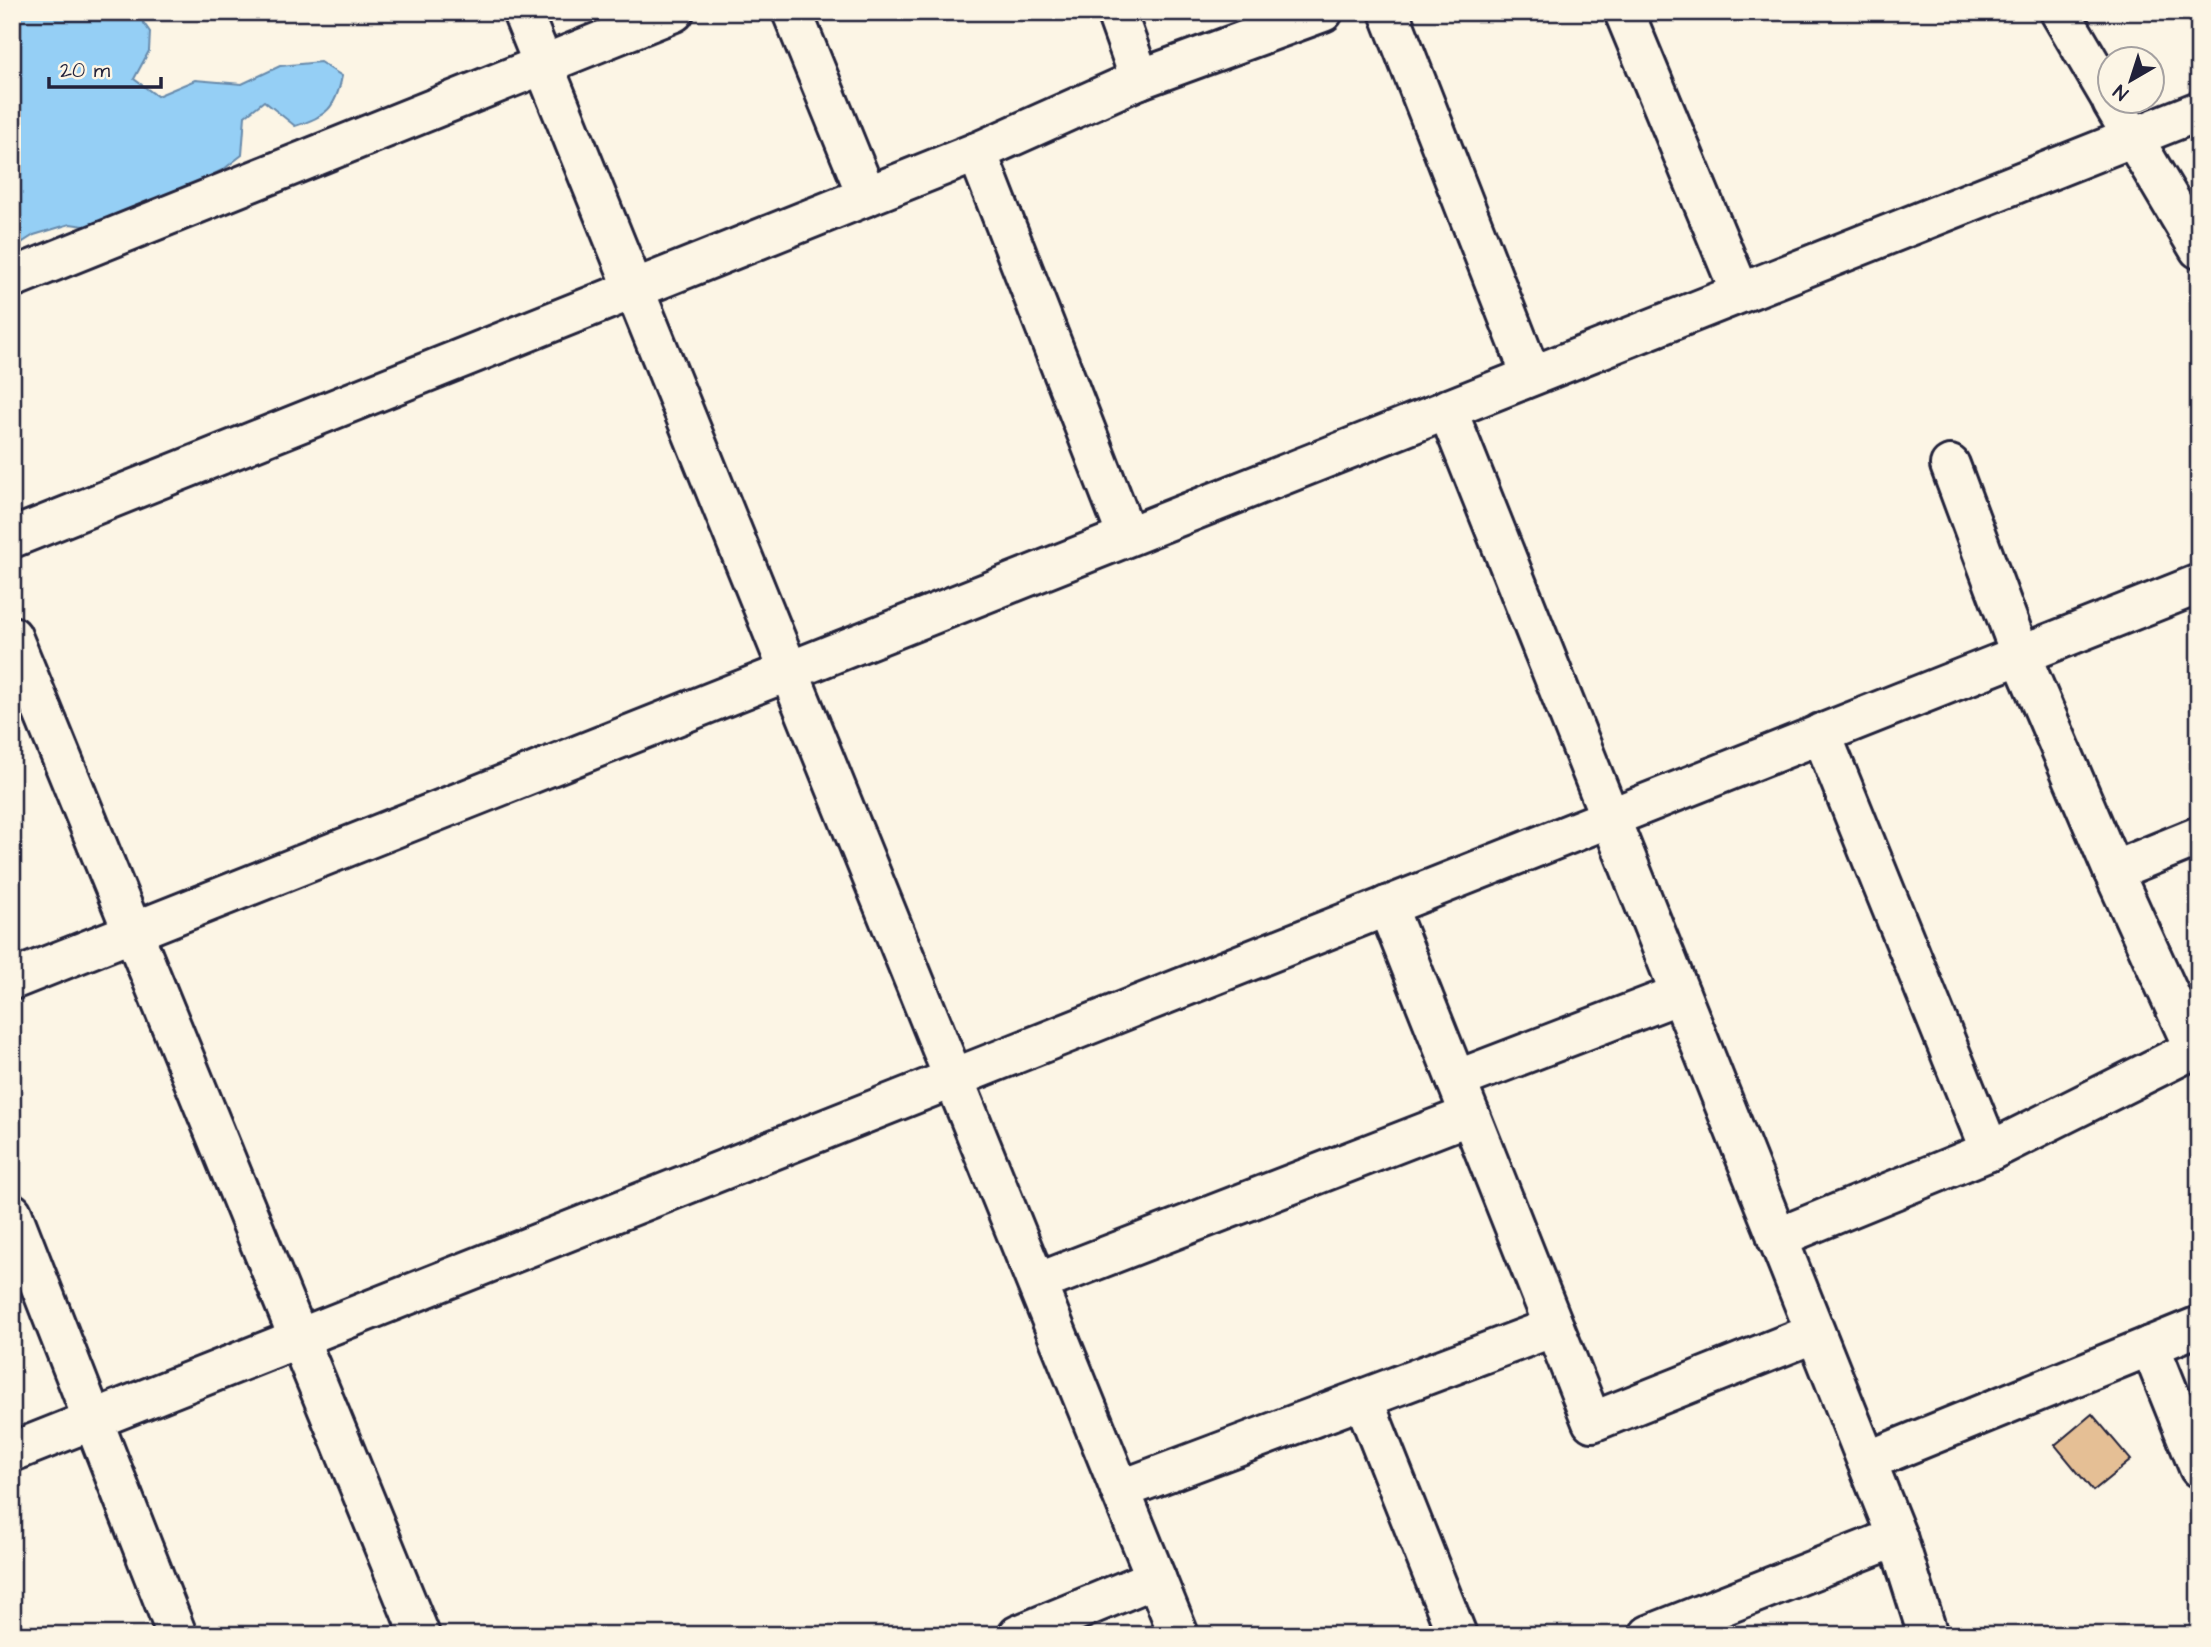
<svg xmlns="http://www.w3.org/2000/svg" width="2211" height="1647" font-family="'Architects Daughter',sans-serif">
<rect width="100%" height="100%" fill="#fcf5e5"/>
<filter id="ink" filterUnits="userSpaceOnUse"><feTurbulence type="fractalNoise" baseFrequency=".0143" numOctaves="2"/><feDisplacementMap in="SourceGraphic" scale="14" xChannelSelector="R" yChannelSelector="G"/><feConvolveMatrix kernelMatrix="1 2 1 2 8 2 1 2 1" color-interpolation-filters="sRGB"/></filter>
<g filter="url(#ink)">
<path fill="#95cff5" stroke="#678aab" stroke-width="2" d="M12,12H136L150,32L149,51L134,79L157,96L195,80L242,84L280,66L320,62L342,76C336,108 326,117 295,126L264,101L245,116L242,155L224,169L106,229L70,224L34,235L12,249Z"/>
<polygon fill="#e5bf95" stroke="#22223b" stroke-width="2" points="2092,1414 2131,1460 2093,1491 2055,1445"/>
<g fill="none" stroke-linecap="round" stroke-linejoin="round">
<defs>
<g id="minor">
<polyline points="522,12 1179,1635"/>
<polyline points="792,12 867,196"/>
<polyline points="1116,12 1140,79"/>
<polyline points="1389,12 1531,375"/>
<polyline points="1624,12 1740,292"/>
<polyline points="2060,12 2110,97"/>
<polyline points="2112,102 2199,249"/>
<polyline points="977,152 1127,536"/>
<polyline points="12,278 674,12"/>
<polyline points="1447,409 1897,1537 1928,1635"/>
<polyline points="1950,465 2021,656 2113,871 2194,1049 2199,1047"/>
<polyline points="12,538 977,152 1140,79 1323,12"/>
<polyline points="12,636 420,1635"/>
<polyline points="1821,733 1990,1151"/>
<polyline points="2113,871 2199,836"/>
<polyline points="1387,906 1592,1422 1815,1333"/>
<polyline points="12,980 2199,111"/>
<polyline points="1456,1080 1680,994"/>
<polyline points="12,1213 177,1635"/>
<polyline points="1777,1238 1990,1151 2194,1049"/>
<polyline points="1037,1283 1470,1115"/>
<polyline points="2150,1346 2199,1468"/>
<polyline points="1363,1399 1457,1635"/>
<polyline points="12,1452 2199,584"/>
<polyline points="1867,1461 2199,1326"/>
<polyline points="1120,1490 1554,1327"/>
<polyline points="1018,1635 1156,1578"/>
<polyline points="1649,1635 1897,1537"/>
</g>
</defs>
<use href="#minor" stroke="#22223b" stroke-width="44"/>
<use href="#minor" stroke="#fcf5e5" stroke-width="38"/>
</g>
</g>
<rect width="2211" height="1647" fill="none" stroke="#fcf5e5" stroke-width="42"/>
<rect x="21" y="21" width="2169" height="1605" fill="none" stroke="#22223b" stroke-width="2.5" filter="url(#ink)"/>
<g transform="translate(2131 80) rotate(219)"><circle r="33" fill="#fcf5e5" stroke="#a5a1a1" stroke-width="2"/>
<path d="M0-5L12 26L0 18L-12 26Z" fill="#22223b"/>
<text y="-10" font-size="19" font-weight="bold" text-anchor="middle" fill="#22223b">N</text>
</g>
<path d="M49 77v10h112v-10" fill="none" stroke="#22223b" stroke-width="3.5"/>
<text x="60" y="77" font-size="21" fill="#22223b" stroke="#fcf5e5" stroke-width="5" paint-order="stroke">20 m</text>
</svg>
